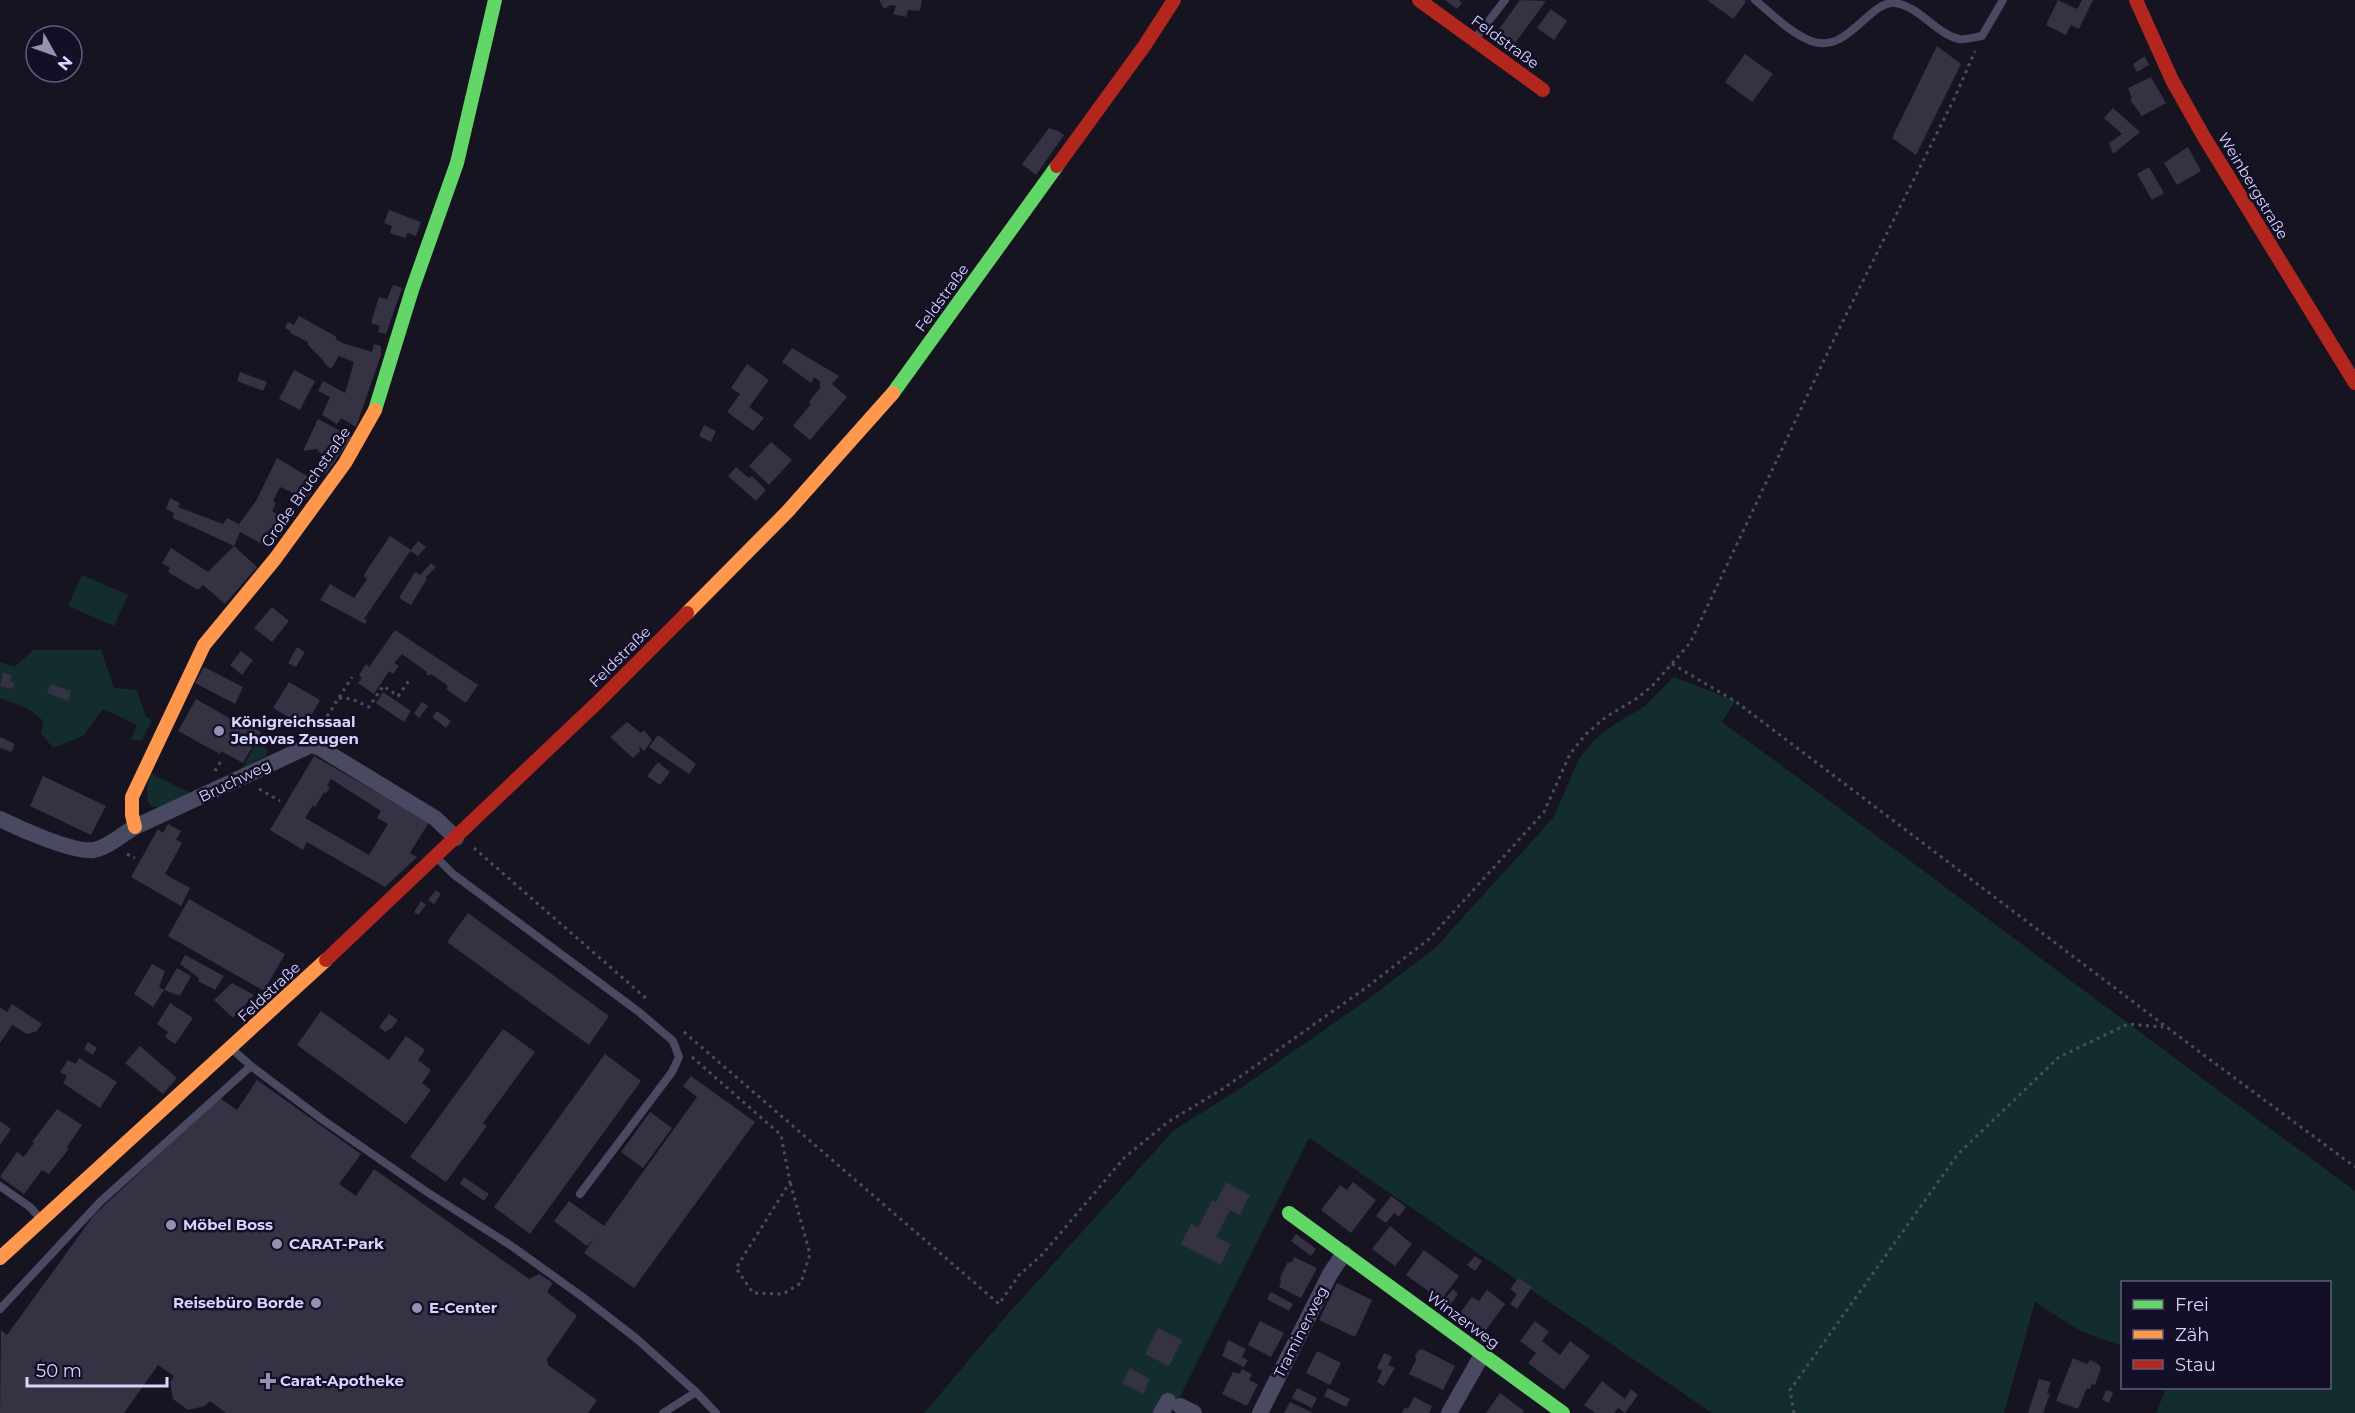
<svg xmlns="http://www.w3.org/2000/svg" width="2355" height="1413" font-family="Montserrat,sans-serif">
<rect width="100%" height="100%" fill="#161421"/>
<g fill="#132c2d">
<polygon points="82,575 128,595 114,626 68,606"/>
<path d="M34,650H101L114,688L137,690L146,717L152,720L142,740H131L137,725L103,709L83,736L53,748L41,733L43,721C31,708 16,704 0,698V662L14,667Z"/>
<path d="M1674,677L1735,701L1722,722C1934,877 2143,1036 2355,1191V1413H2156L2166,1388H2330V1282H2122V1346L2080,1331L2035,1302L2004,1413H1712L1309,1138L1172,1413H924L1008,1314L1174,1130L1241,1088L1374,995L1436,947L1553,818L1579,759L1593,741L1612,726L1645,706Z"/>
<polygon points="256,743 268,749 266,756 242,769"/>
<path d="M150,773L190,793C159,811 139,819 150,773Z"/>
</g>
<g fill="#343243" fill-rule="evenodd">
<polygon points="879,0 922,0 920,11 908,10 906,17 893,14 896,6 891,5 884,9"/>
<polygon points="1445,0 1459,0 1462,3 1457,9"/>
<polygon points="1520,0 1546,1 1513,46 1496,33"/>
<polygon points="1707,0 1744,0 1746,2 1733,19"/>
<polygon points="2058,0 2077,9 2082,0 2093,0 2079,29 2071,25 2066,35 2046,25"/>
<polygon points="1551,9 1567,21 1554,40 1537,28"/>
<polygon points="1937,46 1961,64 1916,155 1892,138"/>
<polygon points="1745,54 1773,74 1752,102 1725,82"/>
<polygon points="2145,56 2149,65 2137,72 2133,64"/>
<polygon points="2151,77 2166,103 2142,116 2130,100 2132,98 2128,88"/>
<polygon points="2113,108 2140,132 2113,154 2109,143 2122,134 2104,118"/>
<polygon points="1049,128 1058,131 1064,135 1036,175 1022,164"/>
<polygon points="2188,147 2201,171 2177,185 2164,163"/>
<polygon points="2149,167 2164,193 2152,200 2137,174"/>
<polygon points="389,210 421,222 416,236 408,233 405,238 390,233 392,226 384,223"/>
<polygon points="393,285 402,288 386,334 378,332 380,326 371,323 379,297 387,299"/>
<polygon points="299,316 337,337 335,339 343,343 372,352 374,344 381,346 381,355 356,427 341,418 337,424 322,415 330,397 318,391 323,381 345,393 354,362 339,356 331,369 323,362 324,361 308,345 308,342 290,333 291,331 285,328 288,322 294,325"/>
<polygon points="792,348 839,376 832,384 847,397 810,440 793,426 811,404 809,402 821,387 819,385 821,382 814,377 811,383 782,362"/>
<polygon points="747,364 769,380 749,407 764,418 753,431 727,412 740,394 731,388"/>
<polygon points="294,370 315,381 300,410 279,399"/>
<polygon points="240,372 267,382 263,391 237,381"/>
<polygon points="318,419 352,437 325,475 318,464 323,457 317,449 303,451"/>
<polygon points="704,425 716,431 711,442 699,436"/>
<polygon points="771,442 792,460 769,485 749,466"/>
<polygon points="277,458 317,482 307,500 274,484 280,487 273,501 276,503 272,511 283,517 264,545 240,532 234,546 257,567 225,604 203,585 198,590 168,572 170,568 162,563 171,548 208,572 234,546 173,518 174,513 166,509 170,498 180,503 178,507 223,524 227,518 239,524 256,501"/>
<polygon points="736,467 749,478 752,476 766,490 756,501 728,476"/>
<polygon points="390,536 411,550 364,619 367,621 365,624 320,600 330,584 354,598 367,579 364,576 367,570"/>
<polygon points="418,541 426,547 418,556 410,551"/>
<polygon points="431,563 436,567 425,578 427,579 411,605 399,598 415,572 420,575"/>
<polygon points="272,607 289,621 272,642 254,628"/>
<polygon points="395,630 478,685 466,703 446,689 448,686 431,674 429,676 426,674 427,672 402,654 394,663 399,666 393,674 389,671 374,694 358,683 362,678 359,675 366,664 369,667"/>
<polygon points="297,647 305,652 296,667 288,663"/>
<polygon points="241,651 253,660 242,675 230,665"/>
<polygon points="204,667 243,687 235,704 195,683"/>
<polygon points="3,672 12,676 10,681 15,683 13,689 0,686"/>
<polygon points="289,682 320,700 305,727 273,708"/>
<polygon points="51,684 71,691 68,701 47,693"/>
<polygon points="383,692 411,711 404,722 376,703"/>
<polygon points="196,699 236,722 237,719 261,732 243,763 221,751 220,754 178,731"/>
<polygon points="422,702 428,706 419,718 414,713"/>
<polygon points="437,711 451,721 446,728 432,717"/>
<polygon points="627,722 641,733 644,730 652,740 644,751 639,746 640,751 633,758 610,737"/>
<polygon points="658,735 696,764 689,774 649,747"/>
<polygon points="0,737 15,744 11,752 0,748"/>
<path d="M314,756L429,822L410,853L417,857L385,887L307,842L303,850L270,830ZM331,779L381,811L377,818L388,824L369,855L305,818L313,805L315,807L324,792L326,793L330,788L327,786Z"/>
<polygon points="658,762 670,772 660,785 647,776"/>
<polygon points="43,776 106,806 91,835 30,806"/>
<polygon points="168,824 181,831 176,840 182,843 165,874 190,888 181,906 131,877 158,829 163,833"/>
<polygon points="436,890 441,894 434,904 428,900"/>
<polygon points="189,899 285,954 264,991 168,936"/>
<polygon points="421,901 426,905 418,915 414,912"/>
<polygon points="468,913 609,1016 589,1045 447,942"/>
<polygon points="185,955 224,976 215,990 198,981 199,978 180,964"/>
<polygon points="152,964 165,971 159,987 164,990 153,1007 134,994"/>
<polygon points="177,968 191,976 180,996 164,990"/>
<polygon points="232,983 254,995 233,1018 214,1000"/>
<polygon points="170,1003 193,1018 175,1044 165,1037 168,1032 157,1024"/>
<polygon points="12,1004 42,1024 37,1031 27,1034 12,1025 0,1043 0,1007 7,1012"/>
<polygon points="321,1011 389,1060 406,1036 425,1050 418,1060 431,1070 422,1083 431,1090 406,1124 297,1045"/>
<polygon points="389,1014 398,1020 392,1028 385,1032 379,1027"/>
<polygon points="503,1029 535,1052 483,1123 487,1126 446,1182 410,1157"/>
<polygon points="88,1042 97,1048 93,1055 84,1049"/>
<polygon points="140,1046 177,1078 163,1094 125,1063"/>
<polygon points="605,1054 641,1081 530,1234 494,1207"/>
<polygon points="79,1058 117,1082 100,1108 63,1083 67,1076 60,1072 68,1060 76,1064"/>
<polygon points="691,1076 755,1122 634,1288 584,1253 595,1237 587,1246 554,1221 569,1201 604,1226 697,1097 683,1086"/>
<polygon points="257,1080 361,1154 339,1184 356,1196 374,1169 529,1279 539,1274 553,1283 547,1292 577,1316 547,1359 548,1365 597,1400 588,1413 226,1413 210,1401 205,1406 188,1410 173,1399 170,1382 174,1376 158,1365 124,1413 0,1413 1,1330 7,1335 94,1215 220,1098 237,1110"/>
<polygon points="57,1109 82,1125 67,1147 69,1148 64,1155 49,1174 42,1170 24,1194 0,1177 17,1152 24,1157 34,1143 32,1142"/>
<polygon points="650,1112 672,1128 643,1168 621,1152"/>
<polygon points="0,1121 11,1129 0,1145"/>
<polygon points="464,1177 489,1194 484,1201 460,1184"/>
<polygon points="1226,1182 1250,1195 1240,1215 1230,1210 1216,1237 1231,1244 1221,1265 1181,1244 1191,1224 1198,1228 1212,1200 1216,1202"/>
<polygon points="1353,1182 1376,1200 1351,1233 1321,1210 1340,1185 1347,1190"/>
<polygon points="1391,1196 1406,1207 1399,1217 1394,1213 1386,1223 1376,1216"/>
<polygon points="1390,1226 1412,1244 1395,1266 1372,1249"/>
<polygon points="1296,1234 1316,1249 1311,1256 1291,1241"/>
<polygon points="1424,1250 1459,1276 1441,1300 1406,1275"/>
<polygon points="1475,1256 1482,1261 1475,1271 1467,1265"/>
<polygon points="1294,1257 1317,1268 1301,1298 1279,1287 1281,1282 1280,1278 1287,1263 1292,1262"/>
<polygon points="1518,1278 1532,1287 1517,1309 1510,1304 1517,1294 1510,1289"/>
<polygon points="1337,1283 1372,1300 1355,1337 1319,1320"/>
<polygon points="1453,1289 1458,1294 1450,1305 1444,1300"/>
<polygon points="1487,1290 1505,1304 1485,1331 1460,1313 1472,1297 1479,1301"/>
<polygon points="1271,1292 1293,1304 1289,1311 1267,1299"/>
<polygon points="1260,1321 1284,1333 1271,1357 1248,1345"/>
<polygon points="1535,1321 1549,1332 1542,1341 1560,1355 1570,1341 1590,1356 1564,1390 1528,1363 1536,1353 1520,1341"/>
<polygon points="1158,1328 1182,1340 1169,1366 1145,1354"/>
<polygon points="1228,1340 1246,1349 1242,1357 1248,1360 1244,1367 1222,1356"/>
<polygon points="1422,1349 1455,1366 1443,1390 1409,1374 1416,1360 1415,1356 1418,1351"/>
<polygon points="1317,1351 1341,1363 1330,1385 1306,1373"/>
<polygon points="1384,1353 1392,1357 1388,1365 1395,1368 1384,1386 1377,1382 1382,1371 1377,1368"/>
<polygon points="2073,1358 2087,1364 2090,1360 2098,1364 2101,1368 2095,1385 2092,1384 2090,1389 2087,1388 2078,1409 2056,1401"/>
<polygon points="1130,1368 1150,1379 1143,1394 1122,1383"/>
<polygon points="1242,1369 1252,1374 1249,1380 1258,1384 1247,1406 1222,1394 1233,1372 1239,1374"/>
<polygon points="2039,1379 2051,1382 2047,1393 2050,1394 2043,1413 2028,1413"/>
<polygon points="1602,1381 1625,1399 1631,1389 1638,1395 1625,1413 1618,1408 1614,1413 1595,1413 1584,1405"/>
<polygon points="1297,1388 1317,1398 1312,1408 1292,1398"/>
<polygon points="1328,1388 1350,1399 1346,1407 1324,1396"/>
<polygon points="2106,1390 2113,1392 2109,1403 2102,1400"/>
<polygon points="1500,1393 1524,1411 1523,1413 1486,1413"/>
<polygon points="1414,1397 1432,1406 1429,1413 1402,1413 1405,1407 1408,1409"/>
<polygon points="1290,1402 1313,1413 1284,1413"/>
</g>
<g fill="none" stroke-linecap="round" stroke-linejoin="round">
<g stroke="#44505f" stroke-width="3" stroke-dasharray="3 4.5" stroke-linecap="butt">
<polyline points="1672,664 1735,701 2197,1050 2355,1167"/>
<polyline points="339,698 352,699 369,707 383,686 398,696 411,678"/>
<polyline points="319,729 352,677"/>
<polyline points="215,771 222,759"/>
<polyline points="259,789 280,801"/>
<polyline points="474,848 648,1000"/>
<polyline points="127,854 135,858"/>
<polyline points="684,1032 999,1304 1019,1275 1041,1256 1125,1157 1168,1122 1224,1088 1367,987 1429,939 1544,812 1570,754 1586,734 1606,717 1639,697 1653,685 1690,643 1837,333 1955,97 1975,51"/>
<polyline points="692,1057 781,1135 790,1182 736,1268 753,1293 783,1294 801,1283 810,1254 790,1182"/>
<polyline points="1794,1413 1790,1390 1958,1154 2059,1057 2128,1024 2163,1027"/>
</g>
<g stroke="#4a4962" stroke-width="8">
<path d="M1755,0C1772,14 1790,33 1811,41C1848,55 1869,0 1895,3C1919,6 1935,33 1959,39C1965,40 1975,37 1982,36L2003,0"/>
<polyline points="1474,40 1505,0"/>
<polyline points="437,858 453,874 639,1012 673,1041 679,1057 672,1072 580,1194"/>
<polyline points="232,1049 251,1066 323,1120 427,1192 513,1247 584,1298 637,1339 696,1392"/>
<polyline points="0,1186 30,1207 41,1219"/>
<polyline points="0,1309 100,1202 251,1066"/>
<polyline points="663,1413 696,1392 716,1413"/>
</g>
<g stroke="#4a4962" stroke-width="16">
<path d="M0,819C20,829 74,853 94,850C109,847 122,834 135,827L311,745L320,748L435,818L456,838"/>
<polyline points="1180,1406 1194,1413"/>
<polyline points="1161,1413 1168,1401"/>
<polyline points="1260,1413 1330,1274 1344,1253"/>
<polyline points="1449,1413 1482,1355"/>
</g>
<g stroke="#63d668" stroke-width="14">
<polyline points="893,393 1057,166"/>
<polyline points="375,410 412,290 457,163 495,0"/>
<polyline points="1289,1213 1563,1413"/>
</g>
<g stroke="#ff974d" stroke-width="14">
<polyline points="687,613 788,511 893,393"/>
<polyline points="135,827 132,815 132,797 204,645 275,559 345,463 375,410"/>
<polyline points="0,1258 326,960"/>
</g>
<g stroke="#b3261e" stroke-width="14">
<polyline points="1419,0 1543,90"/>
<polyline points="2136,0 2172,80 2204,137 2355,383"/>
<polyline points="1057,166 1145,45 1174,0"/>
<polyline points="326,960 601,699 687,613"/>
</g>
</g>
<g fill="#9591b1" stroke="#130f26" stroke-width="2">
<circle cx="219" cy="731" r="6"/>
<circle cx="171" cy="1225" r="6"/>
<circle cx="277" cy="1244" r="6"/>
<circle cx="316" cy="1303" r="6"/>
<circle cx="417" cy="1308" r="6"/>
<path d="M265 1372h6v6h6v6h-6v6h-6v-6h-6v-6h6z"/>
</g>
<g text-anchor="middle" stroke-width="5" stroke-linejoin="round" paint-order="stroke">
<g font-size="15" fill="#d9d4ff" stroke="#130f26">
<text transform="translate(1505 42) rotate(36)" y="5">Feldstraße</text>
<text transform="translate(2253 186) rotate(59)" y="5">Weinbergstraße</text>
<text transform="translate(942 298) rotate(-54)" y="5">Feldstraße</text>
<text transform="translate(306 487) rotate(-55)" y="5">Große Bruchstraße</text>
<text transform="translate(620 657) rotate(-45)" y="5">Feldstraße</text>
<text transform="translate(235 781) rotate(-26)" y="5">Bruchweg</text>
<text transform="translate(269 992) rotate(-43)" y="5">Feldstraße</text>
<text transform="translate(1463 1320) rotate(36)" y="5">Winzerweg</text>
<text transform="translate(1301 1332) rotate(-63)" y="5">Traminerweg</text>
</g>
<g font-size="15" font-weight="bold" fill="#d9d4ff" stroke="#130f26" text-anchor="start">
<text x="231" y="727">Königreichssaal<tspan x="231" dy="17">Jehovas Zeugen</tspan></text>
<text x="183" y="1230">Möbel Boss</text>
<text x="289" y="1249">CARAT-Park</text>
<text x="304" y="1308" text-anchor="end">Reisebüro Borde</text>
<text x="429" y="1313">E-Center</text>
<text x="280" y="1386">Carat-Apotheke</text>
</g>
</g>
<rect x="2121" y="1281" width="210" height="108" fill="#130f26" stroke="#625e7d" stroke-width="1.5"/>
<rect x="2133" y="1300" width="30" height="9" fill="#63d668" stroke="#625e7d" stroke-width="1.5"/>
<text x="2175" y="1311" font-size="18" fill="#d9d4ff">Frei</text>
<rect x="2133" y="1330" width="30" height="9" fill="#ff974d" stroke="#625e7d" stroke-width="1.5"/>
<text x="2175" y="1341" font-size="18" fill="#d9d4ff">Zäh</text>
<rect x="2133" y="1360" width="30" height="9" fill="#b3261e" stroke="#625e7d" stroke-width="1.5"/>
<text x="2175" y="1371" font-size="18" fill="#d9d4ff">Stau</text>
<g transform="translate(54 54) rotate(130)"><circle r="28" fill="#130f26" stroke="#625e7d" stroke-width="1.5"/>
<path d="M0-4.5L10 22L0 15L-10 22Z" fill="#9591b1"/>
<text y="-9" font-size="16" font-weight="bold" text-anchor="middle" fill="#d9d4ff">N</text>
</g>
<path d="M27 1377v9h140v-9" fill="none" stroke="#d9d4ff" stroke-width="3"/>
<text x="36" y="1377" font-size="18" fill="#d9d4ff" stroke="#130f26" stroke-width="4.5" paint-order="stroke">50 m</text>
</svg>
